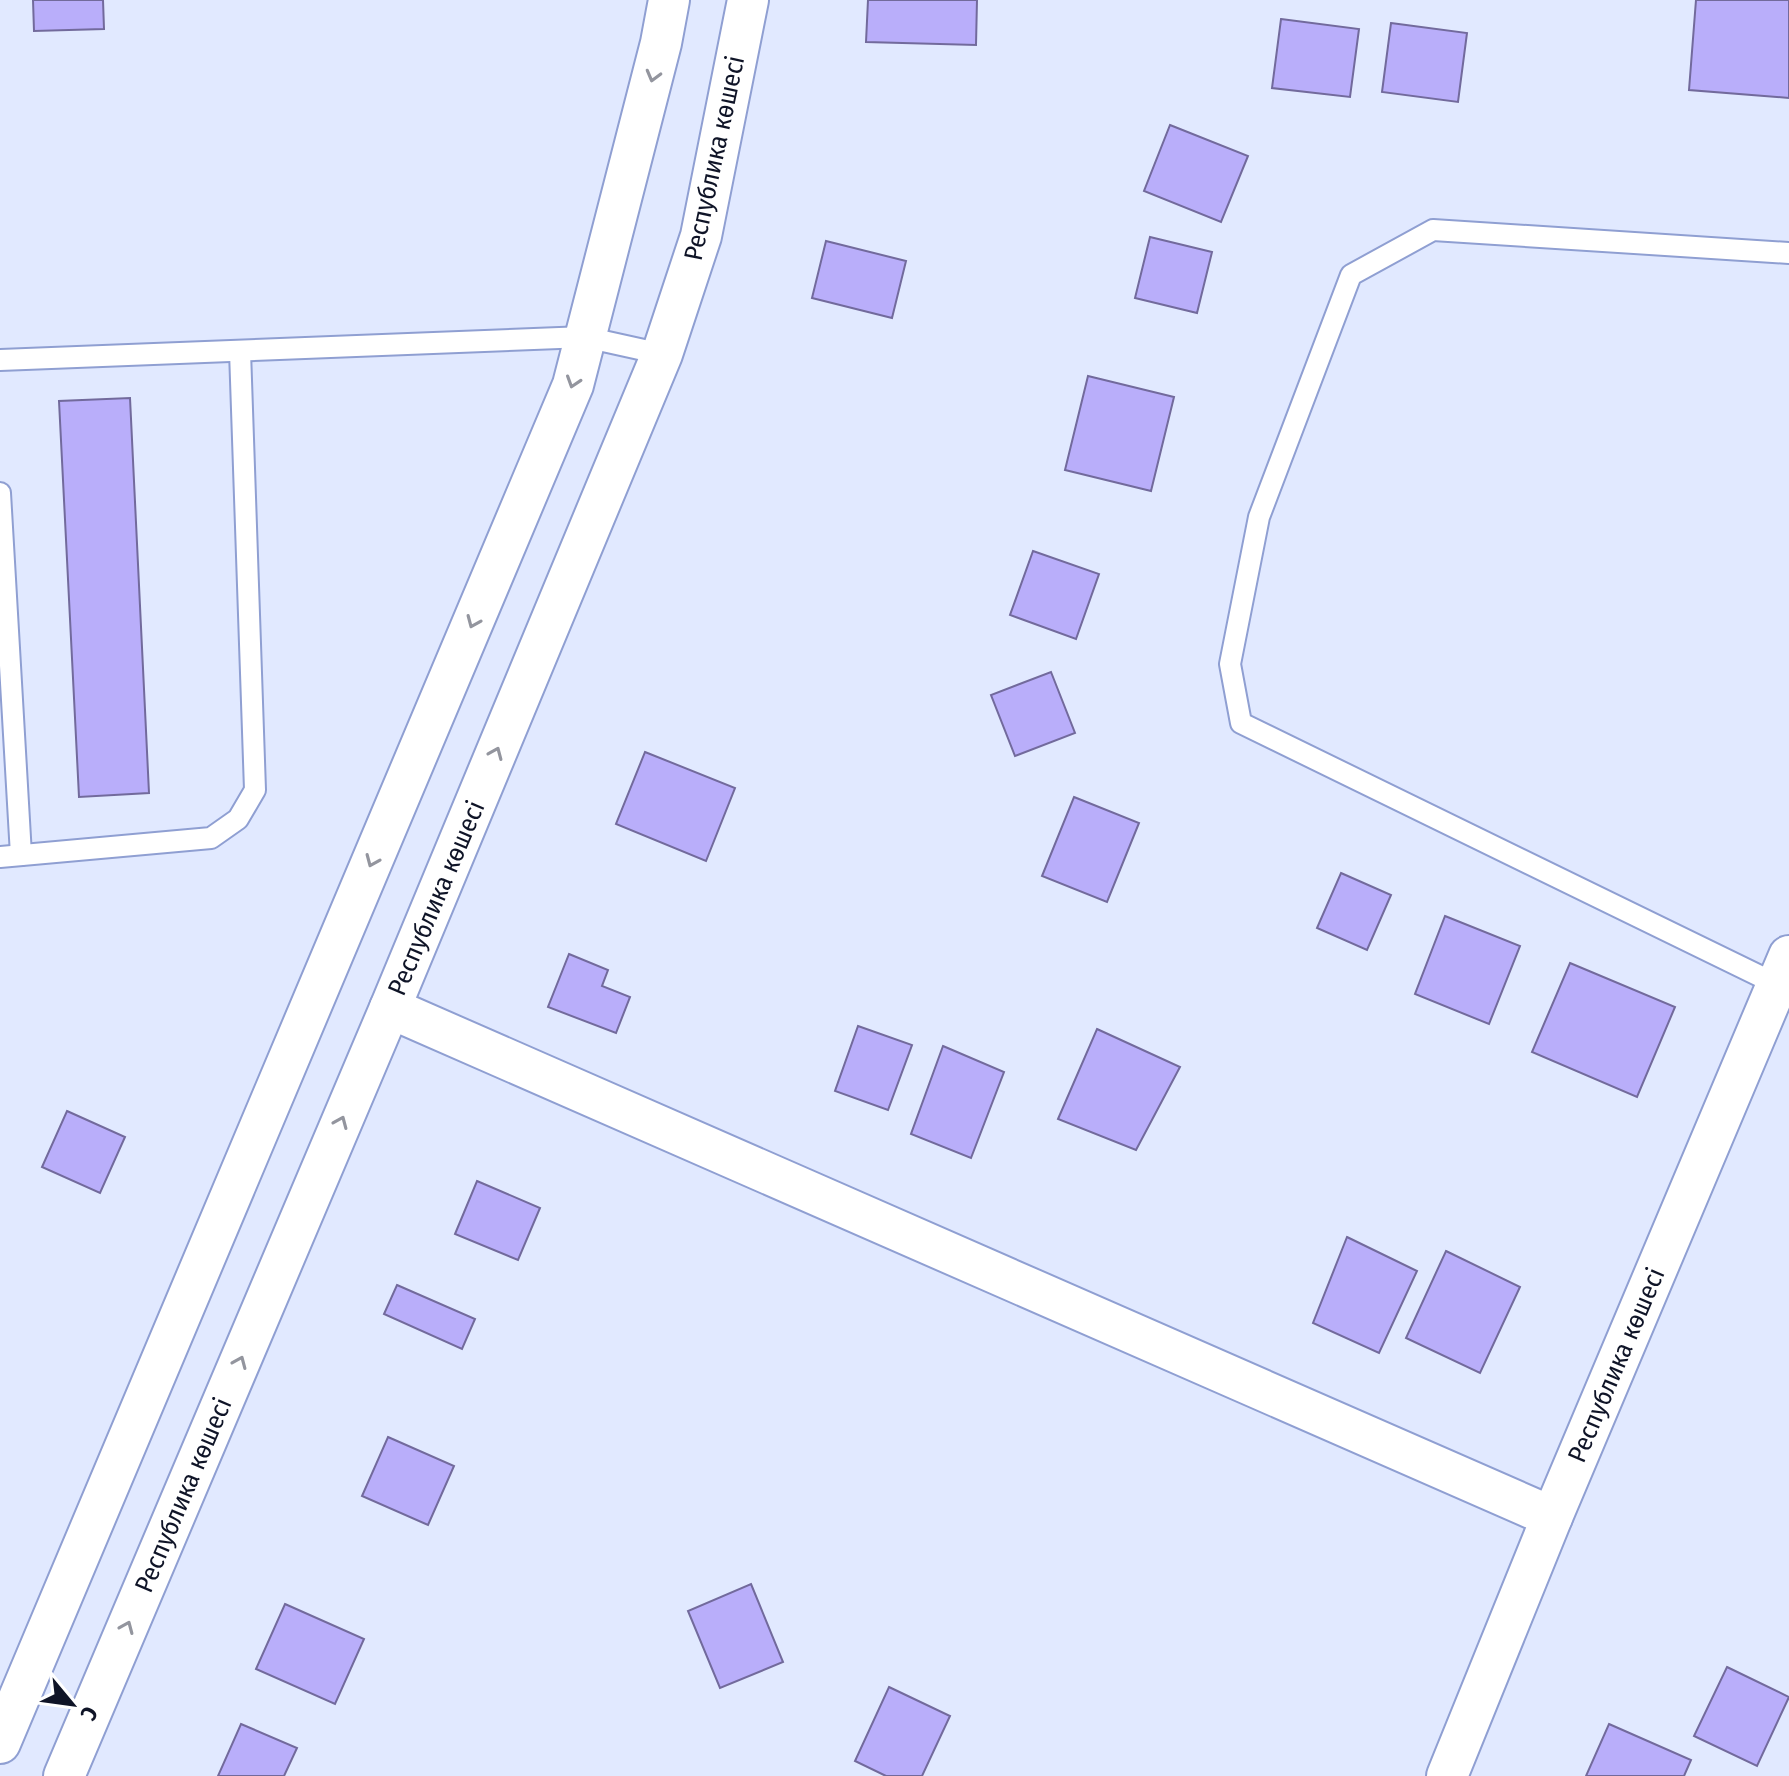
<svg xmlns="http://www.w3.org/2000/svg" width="1789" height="1776" font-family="'Fira Sans Condensed',sans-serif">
<rect width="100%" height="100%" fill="#e1e9ff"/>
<g fill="#b9aefa" stroke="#726a9c" stroke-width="2">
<polygon points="33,0 103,0 104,29 34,31"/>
<polygon points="868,0 977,0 976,45 866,42"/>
<polygon points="1696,0 1789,0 1789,98 1689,90"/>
<polygon points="1281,19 1359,29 1350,97 1272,88"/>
<polygon points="1391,23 1467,33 1458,102 1382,92"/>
<polygon points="1170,125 1248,156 1221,222 1144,191"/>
<polygon points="1150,237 1212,252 1197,313 1135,298"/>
<polygon points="826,241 906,261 892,318 812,298"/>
<polygon points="1088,376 1174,397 1151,491 1065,470"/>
<polygon points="130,398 149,793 79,797 59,401"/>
<polygon points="1033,551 1099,574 1076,639 1010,615"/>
<polygon points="1051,672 1075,733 1015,756 991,695"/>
<polygon points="645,752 735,788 706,861 616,824"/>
<polygon points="1074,797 1139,823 1107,902 1042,876"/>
<polygon points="1341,873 1391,895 1367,950 1317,928"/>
<polygon points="1445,916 1520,946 1489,1024 1415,994"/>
<polygon points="569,954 608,970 602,986 630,997 616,1033 548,1007"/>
<polygon points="1570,963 1675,1007 1637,1097 1532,1052"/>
<polygon points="858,1026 912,1045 888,1110 835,1091"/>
<polygon points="1097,1029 1180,1067 1136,1150 1058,1119"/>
<polygon points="943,1046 1004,1072 971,1158 911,1134"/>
<polygon points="67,1111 125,1137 100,1193 42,1167"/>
<polygon points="477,1181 540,1208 518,1260 455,1234"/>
<polygon points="1347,1237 1417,1271 1379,1353 1313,1323"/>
<polygon points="1446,1251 1520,1287 1480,1373 1406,1338"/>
<polygon points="397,1285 475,1319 462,1349 384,1314"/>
<polygon points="388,1437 454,1466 428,1525 362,1496"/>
<polygon points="751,1584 783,1662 720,1688 688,1611"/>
<polygon points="285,1604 364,1639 335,1704 256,1669"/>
<polygon points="1727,1667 1789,1697 1757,1766 1694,1736"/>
<polygon points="889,1687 950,1716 922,1776 886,1776 855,1761"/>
<polygon points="241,1724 297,1748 284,1776 218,1776"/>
<polygon points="1609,1724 1691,1760 1684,1776 1586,1776"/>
</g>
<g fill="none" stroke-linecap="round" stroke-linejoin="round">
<defs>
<g id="lane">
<polyline points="0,360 585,337 662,354"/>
<polyline points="0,493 21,855"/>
<polyline points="0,857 211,838 238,819 255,790 240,351"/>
<polyline points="1778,985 1241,723 1230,664 1259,517 1351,275 1433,230 1789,253"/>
</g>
<g id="street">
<polyline points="390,1008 1552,1517"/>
<polyline points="0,1743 573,385 661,43 669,0"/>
<polyline points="64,1776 390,1008 662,354 701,236 748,0"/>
<polyline points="1447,1776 1552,1517 1789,956"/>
</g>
</defs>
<use href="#lane" stroke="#8f9fd2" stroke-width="24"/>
<use href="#street" stroke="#8f9fd2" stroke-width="44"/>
<use href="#lane" stroke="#fff" stroke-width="20"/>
<use href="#street" stroke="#fff" stroke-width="40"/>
</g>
<defs><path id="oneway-chevron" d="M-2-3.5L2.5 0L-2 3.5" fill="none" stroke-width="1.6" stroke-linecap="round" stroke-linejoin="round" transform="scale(2)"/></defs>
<g stroke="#93959e">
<use href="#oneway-chevron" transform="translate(653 76) rotate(105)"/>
<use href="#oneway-chevron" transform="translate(573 382) rotate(108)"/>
<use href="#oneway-chevron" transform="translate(473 622) rotate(113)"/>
<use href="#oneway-chevron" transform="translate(496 753) rotate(-67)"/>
<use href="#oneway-chevron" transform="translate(372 861) rotate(113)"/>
<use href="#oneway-chevron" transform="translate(341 1122) rotate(-67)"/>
<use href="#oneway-chevron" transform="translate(240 1362) rotate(-67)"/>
<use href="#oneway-chevron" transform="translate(127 1627) rotate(-67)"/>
</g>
<g text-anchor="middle" stroke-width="6" stroke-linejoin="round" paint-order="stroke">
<g font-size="26" fill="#0f1427" stroke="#fff">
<text transform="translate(714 158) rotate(-78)" y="9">Республика көшесі</text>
<text transform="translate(436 898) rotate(-67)" y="9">Республика көшесі</text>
<text transform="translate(1616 1365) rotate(-67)" y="9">Республика көшесі</text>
<text transform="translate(183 1495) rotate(-67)" y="9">Республика көшесі</text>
</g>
</g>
<g transform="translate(72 1704) rotate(119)" stroke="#ffffff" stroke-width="6" paint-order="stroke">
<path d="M0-6L14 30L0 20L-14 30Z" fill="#0f1427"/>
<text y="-12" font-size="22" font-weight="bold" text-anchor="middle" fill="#0f1427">С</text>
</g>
</svg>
